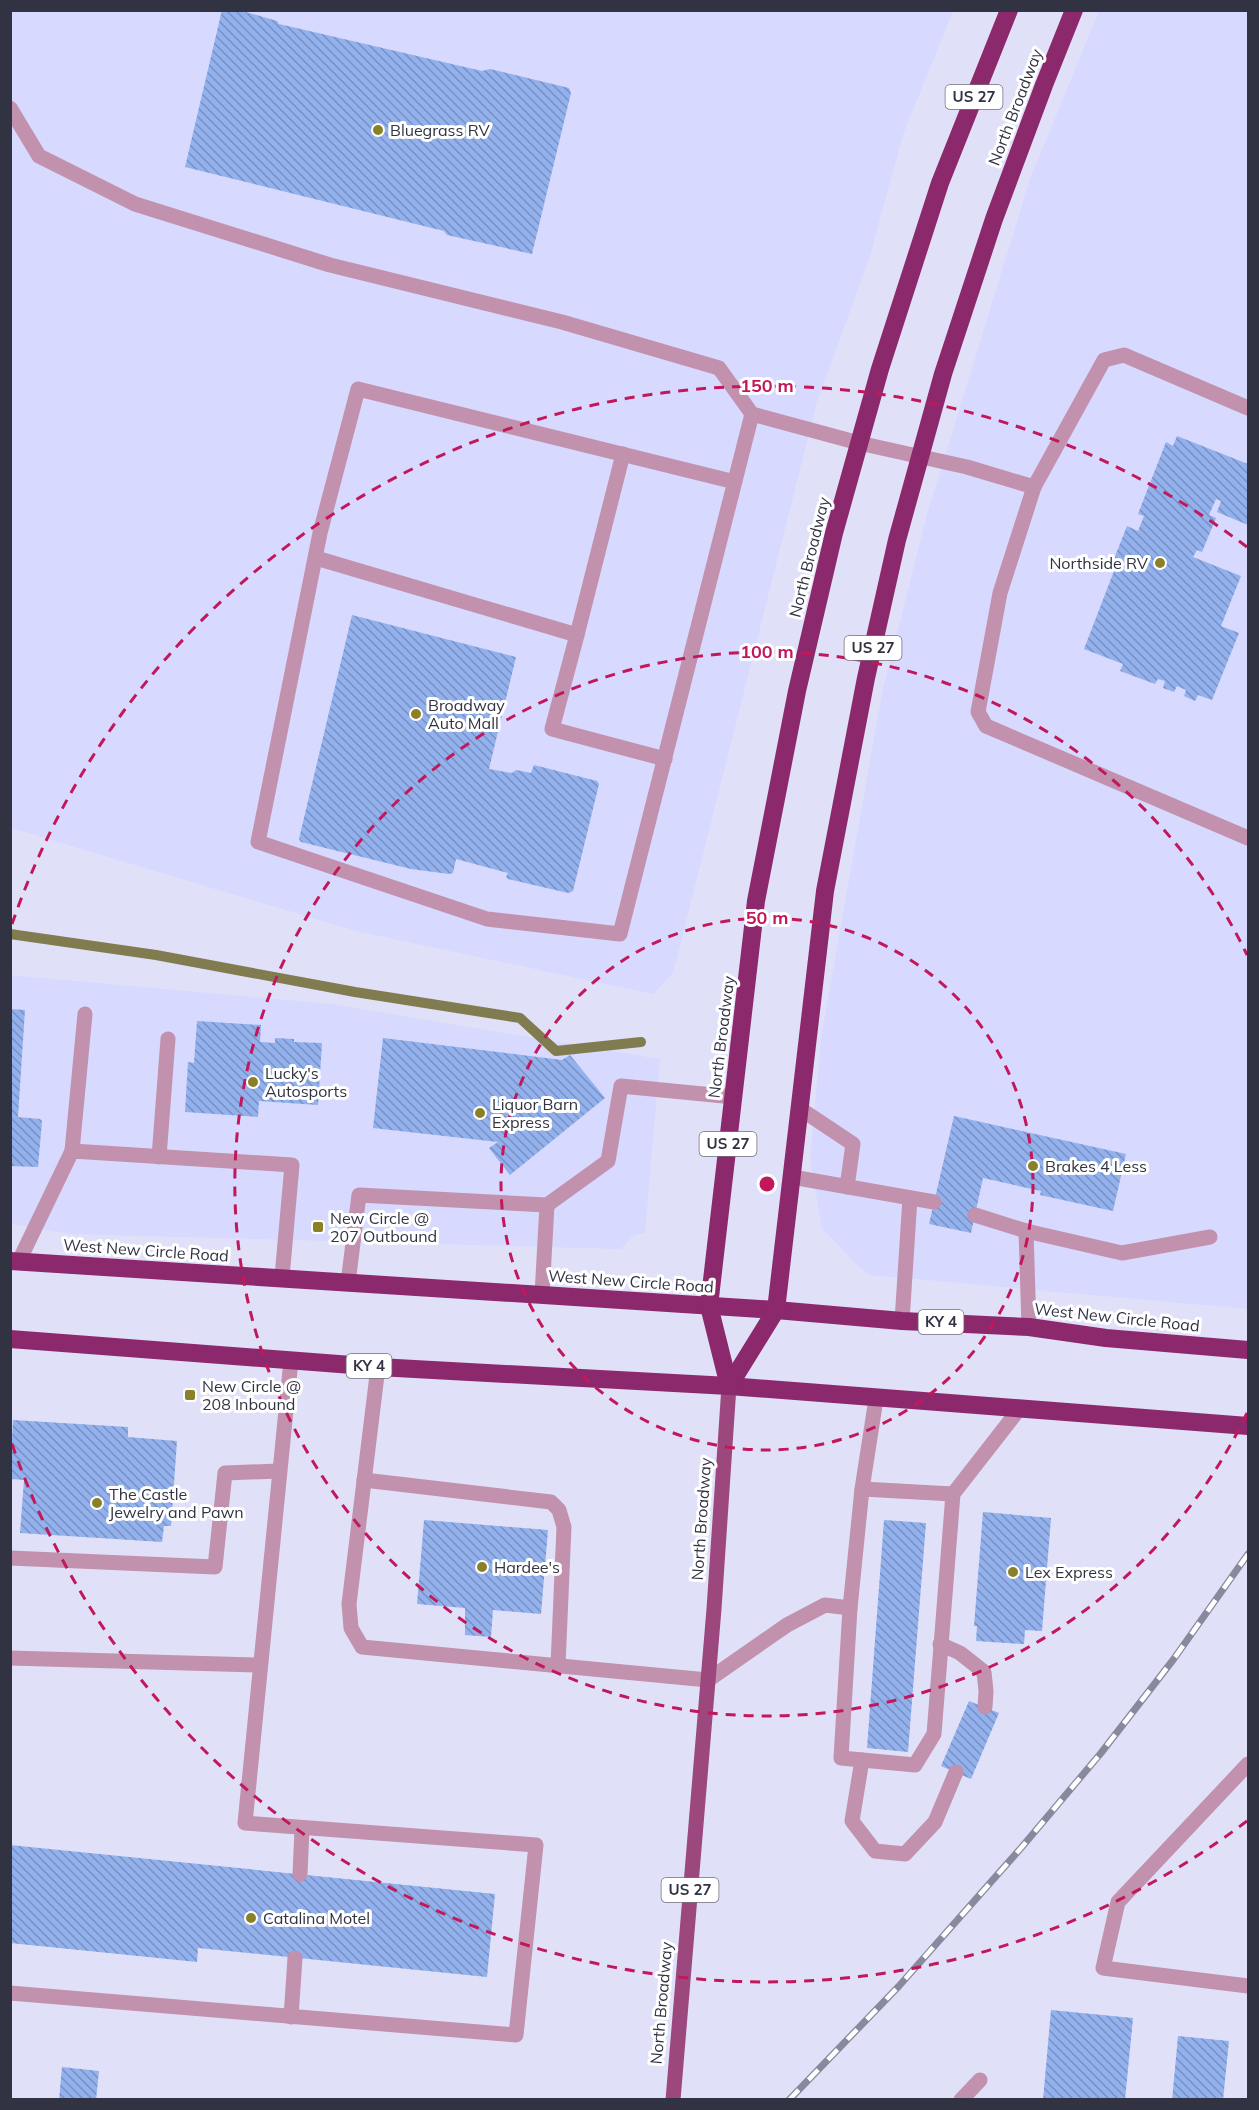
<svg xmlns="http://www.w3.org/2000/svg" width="1259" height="2110" font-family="Mulish,sans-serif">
<defs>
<pattern id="building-back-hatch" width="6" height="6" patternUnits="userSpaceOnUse" patternTransform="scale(1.5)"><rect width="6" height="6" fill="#92b1ed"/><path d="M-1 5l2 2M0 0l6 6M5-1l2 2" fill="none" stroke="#7891c2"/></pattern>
</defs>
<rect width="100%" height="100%" fill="#e0e1f9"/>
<g fill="#d7d9fe">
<polygon points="10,11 953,11 903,135 870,256 817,402 673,973 653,994 356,931 11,828"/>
<polygon points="1099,11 1248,11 1248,1309 870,1275 857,1265 822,1228 810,1159 821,1038 882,693 926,518 1030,179"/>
<polygon points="10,975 331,1004 660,1059 645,1233 634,1235 621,1249 70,1234 11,1224"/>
</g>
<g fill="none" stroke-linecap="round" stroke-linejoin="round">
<polyline stroke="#817c4f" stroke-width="10" points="10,934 156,955 355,992 520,1018 556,1051 641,1042"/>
</g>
<g fill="url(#building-back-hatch)">
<polygon points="222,10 239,10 277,21 279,24 482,71 490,69 569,88 571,93 532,254 447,235 444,231 185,167"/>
<polygon points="1177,436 1248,464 1248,525 1217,512 1221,501 1216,499 1209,515 1216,518 1202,552 1197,550 1193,557 1241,576 1221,626 1239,633 1212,700 1198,695 1195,701 1184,696 1186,690 1177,686 1174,692 1163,688 1165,681 1158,679 1155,684 1120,671 1123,664 1084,649 1114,571 1110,569 1127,526 1138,531 1144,516 1138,514 1166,442 1173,446"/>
<polygon points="352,615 516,657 489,769 512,773 516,770 531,773 534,765 597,781 599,784 573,891 568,893 508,879 506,877 508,873 456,859 453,873 449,874 411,869 301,842 299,839"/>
<polygon points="10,1009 25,1010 18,1117 40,1119 42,1121 38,1167 10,1166"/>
<polygon points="197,1021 261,1025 260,1042 275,1043 275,1038 294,1039 294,1042 322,1043 318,1105 259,1101 258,1117 185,1112 188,1062 194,1063"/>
<polygon points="383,1038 562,1060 570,1055 605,1098 510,1175 489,1148 498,1142 373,1128"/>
<polygon points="954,1116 1126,1154 1113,1211 1040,1195 1041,1191 983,1178 971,1233 929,1224"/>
<polygon points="13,1420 128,1427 128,1437 177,1441 171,1526 164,1526 162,1542 20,1533 24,1480 10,1479"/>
<polygon points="983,1512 1051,1518 1042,1631 1025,1630 1024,1644 976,1641 977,1626 974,1626"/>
<polygon points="424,1520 548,1530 541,1614 493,1610 491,1637 465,1635 465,1608 417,1604"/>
<polygon points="884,1520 926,1523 908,1752 867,1748"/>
<polygon points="969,1701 999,1713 971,1779 941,1766"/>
<polygon points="10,1845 495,1894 487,1977 198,1948 197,1962 10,1943"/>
<polygon points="1051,2010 1133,2018 1125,2100 1043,2100"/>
<polygon points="1178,2036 1229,2041 1223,2100 1172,2100"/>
<polygon points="62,2067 99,2071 96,2100 59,2100"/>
</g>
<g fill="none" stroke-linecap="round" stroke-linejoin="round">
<g stroke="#c191ad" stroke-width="15">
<polyline points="10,108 39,156 135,204 330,265 562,322 719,368 752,414 859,443 967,467 1034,487"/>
<polyline points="1248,408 1124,355 1104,360 1034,487 1000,593 978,712 986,726 1248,838"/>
<polyline points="735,482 358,389 320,533 258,842 487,919 620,934 752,414"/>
<polyline points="316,558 577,635 623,454"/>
<polyline points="577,635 552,729 665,759"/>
<polyline points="799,1108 853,1144 847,1187"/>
<polyline points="72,1151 85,1014"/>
<polyline points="159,1157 168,1039"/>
<polyline points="792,1177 934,1202"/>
<polyline points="547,1205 608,1161 621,1086 734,1097"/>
<polyline points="975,1215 1026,1231 1029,1327"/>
<polyline points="1026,1231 1122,1253 1210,1237"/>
<polyline points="19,1261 72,1151 292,1165 282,1277"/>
<polyline points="348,1283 359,1195 547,1205 542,1295"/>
<polyline points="902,1321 910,1198"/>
<polyline points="378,1367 349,1604 351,1628 362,1647 708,1680 787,1625 825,1605 850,1608"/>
<polyline points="876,1399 862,1489 850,1608 841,1758 915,1765 934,1734 953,1494 1020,1408"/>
<polyline points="364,1480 551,1502 559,1510 564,1527 558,1665"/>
<polyline points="862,1489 953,1494"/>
<polyline points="10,1558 215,1567 225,1473 279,1471"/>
<polyline points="940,1644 960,1653 984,1672 986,1691 985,1707"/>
<polyline points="10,1658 260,1665"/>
<polyline points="862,1760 852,1821 875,1851 905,1854 935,1822 956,1772"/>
<polyline points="1248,1764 1118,1902 1103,1968 1248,1986"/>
<polyline points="300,1874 302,1829"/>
<polyline points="10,1993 516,2035 536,1845 245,1823 291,1360"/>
<polyline points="291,2017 295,1958"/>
<polyline points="961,2100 980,2080"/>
</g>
<polyline stroke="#9c487e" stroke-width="15" points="673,2100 714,1609 729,1386"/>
<g stroke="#8c296d" stroke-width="18">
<polyline points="10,1261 776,1310 902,1321 1029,1327 1106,1338 1248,1350"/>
<polyline points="10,1339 378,1367 729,1386 1248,1426"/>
<polyline points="729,1386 776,1310 825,891 866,678 897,540 943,374 994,219 1044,85 1074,10"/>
<polyline points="729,1386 709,1306 756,901 797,691 834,533 880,369 940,183 1009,10"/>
</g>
<defs>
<polyline id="rail" points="789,2100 899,1986 1021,1848 1101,1753 1173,1660 1248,1554"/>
</defs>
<use href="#rail" stroke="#88899c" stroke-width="7"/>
<use href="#rail" stroke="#fff" stroke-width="4.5" stroke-dasharray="14" stroke-linecap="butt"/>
</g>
<g fill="none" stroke="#c2185b" stroke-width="3" stroke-dasharray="10 8">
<circle cx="767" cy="1184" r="266"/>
<path d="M1247 1413A532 532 0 1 1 1247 955"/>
<path d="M1247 1821A798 798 0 0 1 12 1444M12 924A798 798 0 0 1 1247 547"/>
</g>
<g fill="#8a8027" stroke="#fff" stroke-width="2">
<circle cx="378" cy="130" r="6"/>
<circle cx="1160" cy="563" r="6"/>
<circle cx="416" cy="714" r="6"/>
<circle cx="253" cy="1082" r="6"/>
<circle cx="480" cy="1113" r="6"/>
<circle cx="1033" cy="1166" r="6"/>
<rect x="312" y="1221" width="12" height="12" rx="3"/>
<rect x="184" y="1389" width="12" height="12" rx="3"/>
<circle cx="97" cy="1503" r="6"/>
<circle cx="482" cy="1567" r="6"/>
<circle cx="1013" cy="1572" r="6"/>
<circle cx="251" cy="1918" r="6"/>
</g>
<g text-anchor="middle" stroke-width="6" stroke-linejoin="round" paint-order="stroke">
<g fill="#fff" stroke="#70707b" stroke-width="1.5">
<rect x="945.5" y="85" width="57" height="24" rx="4.5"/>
<rect x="844.5" y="636" width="57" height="24" rx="4.5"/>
<rect x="699.5" y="1132" width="57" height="24" rx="4.5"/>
<rect x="918.5" y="1310" width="45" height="24" rx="4.5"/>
<rect x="346.5" y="1354" width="45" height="24" rx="4.5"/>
<rect x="661.5" y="1878" width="57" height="24" rx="4.5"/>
</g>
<g font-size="15" font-weight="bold" fill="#323342">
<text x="974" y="102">US 27</text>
<text x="873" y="653">US 27</text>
<text x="728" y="1149">US 27</text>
<text x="941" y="1327">KY 4</text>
<text x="369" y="1371">KY 4</text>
<text x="690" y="1895">US 27</text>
</g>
<g font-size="16" fill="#323342" stroke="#fff">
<text transform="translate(1015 107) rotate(-69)" y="6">North Broadway</text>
<text transform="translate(809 557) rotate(-76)" y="6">North Broadway</text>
<text transform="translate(721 1037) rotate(-83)" y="6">North Broadway</text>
<text transform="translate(146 1250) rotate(4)" y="6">West New Circle Road</text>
<text transform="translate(631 1281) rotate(4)" y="6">West New Circle Road</text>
<text transform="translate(1117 1317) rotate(6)" y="6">West New Circle Road</text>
<text transform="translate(701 1519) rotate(-86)" y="6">North Broadway</text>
<text transform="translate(661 2003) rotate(-85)" y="6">North Broadway</text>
</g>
<g font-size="16" fill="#323342" stroke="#fff" text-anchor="start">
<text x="390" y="136">Bluegrass RV</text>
<text x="1148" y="569" text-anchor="end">Northside RV</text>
<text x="428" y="711">Broadway<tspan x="428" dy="18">Auto Mall</tspan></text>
<text x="265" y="1079">Lucky's<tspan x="265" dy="18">Autosports</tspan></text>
<text x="492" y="1110">Liquor Barn<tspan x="492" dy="18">Express</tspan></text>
<text x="1045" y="1172">Brakes 4 Less</text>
<text x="330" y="1224">New Circle @<tspan x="330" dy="18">207 Outbound</tspan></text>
<text x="202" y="1392">New Circle @<tspan x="202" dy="18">208 Inbound</tspan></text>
<text x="109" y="1500">The Castle<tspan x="109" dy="18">Jewelry and Pawn</tspan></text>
<text x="494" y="1573">Hardee's</text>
<text x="1025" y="1578">Lex Express</text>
<text x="263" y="1924">Catalina Motel</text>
</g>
</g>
<circle cx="767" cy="1184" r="9" fill="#c2185b" stroke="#fff" stroke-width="3"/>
<g font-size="18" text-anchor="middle" font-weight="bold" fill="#c2185b" stroke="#fff" stroke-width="6" stroke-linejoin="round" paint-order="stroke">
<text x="767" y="392">150 m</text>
<text x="767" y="658">100 m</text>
<text x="767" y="924">50 m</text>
</g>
<rect width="1259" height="2110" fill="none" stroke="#323342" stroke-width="24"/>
</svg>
